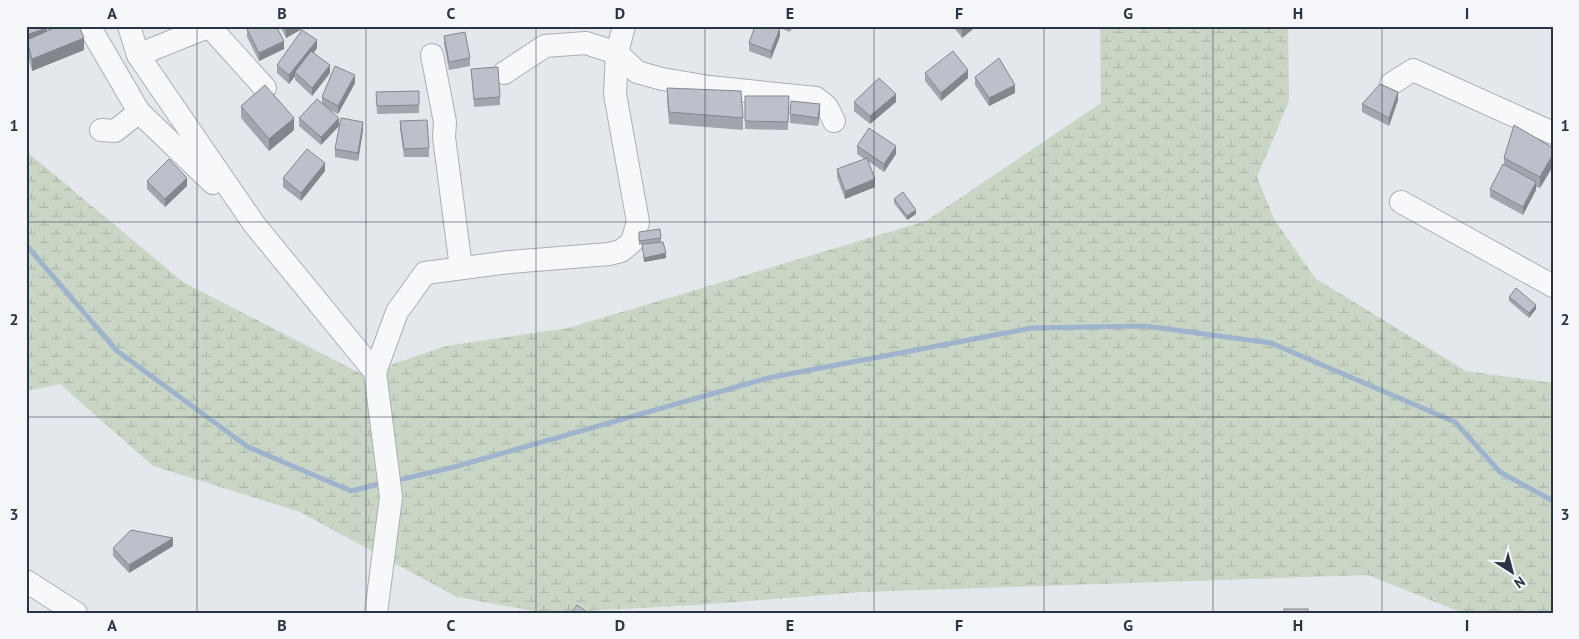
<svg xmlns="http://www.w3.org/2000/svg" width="1579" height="639" font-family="'PT Sans',sans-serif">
<defs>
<pattern id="wetland-marsh" width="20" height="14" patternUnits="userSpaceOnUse" patternTransform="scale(1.25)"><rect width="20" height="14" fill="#c9d6c5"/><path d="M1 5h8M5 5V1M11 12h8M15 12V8" fill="none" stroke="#adb8ab"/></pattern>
</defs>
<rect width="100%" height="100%" fill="#e4e7ec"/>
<polygon fill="url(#wetland-marsh)" points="1100,26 1288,26 1289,101 1257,177 1274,219 1315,278 1466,371 1553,383 1553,613 1463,613 1368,575 862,592 697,605 545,613 457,597 300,512 153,466 60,384 26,391 26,151 183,282 377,382 393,364 446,346 568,328 926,221 1101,103"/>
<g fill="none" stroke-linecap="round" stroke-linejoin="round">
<g stroke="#9fb4cc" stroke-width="5">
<polyline points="26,245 117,351 248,447 351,491 383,483"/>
<polyline points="394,481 454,467 768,378 1032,328 1145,326 1271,343 1455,422 1500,472 1553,501"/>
</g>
<defs>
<g id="minor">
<polyline points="89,26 139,112 213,183"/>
<polyline points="129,26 138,55 254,224 375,372 391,497 376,613"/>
<polyline points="209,26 265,88"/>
<polyline points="138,55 210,26"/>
<polyline points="432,55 445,122 444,137 461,268"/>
<polyline points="504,73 545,46 586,43 617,53 637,72 662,79 709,87 816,98 827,107 834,121"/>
<polyline points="1391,84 1413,70 1553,133"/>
<polyline points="101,130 115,131 139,112"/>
<polyline points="1401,202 1553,286"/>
<polyline points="375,372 397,312 425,273 510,262 609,254 621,251 632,242 638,222 615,94 617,53 624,26"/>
<polyline points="26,581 76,613"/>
</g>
</defs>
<use href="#minor" stroke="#a9aeb7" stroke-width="24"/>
<use href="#minor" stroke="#f7f8fa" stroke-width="22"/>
</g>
<g fill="#a1a5ae">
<polygon points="26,26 47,31 49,31 47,26 79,26 84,50 32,71 27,52"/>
<polygon points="280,26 302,26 302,29 286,38"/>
<polygon points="775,26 793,26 790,32"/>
<polygon points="953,26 973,26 973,29 962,38"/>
<polygon points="247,29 284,49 259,61 247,37"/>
<polygon points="444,36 470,58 470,66 449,70 444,44"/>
<polygon points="780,36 771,59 749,51 749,43"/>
<polygon points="317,48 314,53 330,73 312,96 295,80 295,76 289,84 277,73 277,65"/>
<polygon points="471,69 500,97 500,105 474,107"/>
<polygon points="925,73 968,78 941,101 925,81"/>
<polygon points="975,77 1015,93 989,106 975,85"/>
<polygon points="355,83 338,114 328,109 339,126 321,145 299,126 299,118 322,103 322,97"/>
<polygon points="667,88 743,118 743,130 669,124 667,100"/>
<polygon points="419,91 419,113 377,114 376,92"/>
<polygon points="745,96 789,96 788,130 745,129"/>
<polygon points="1398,100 1389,126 1362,112 1362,104"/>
<polygon points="854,102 896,102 870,124 854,111"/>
<polygon points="241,106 294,130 269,151 241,118"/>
<polygon points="820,112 818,126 790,123 790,114"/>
<polygon points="400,121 429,148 429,157 404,157 400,129"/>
<polygon points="363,130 358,161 335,157 335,149"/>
<polygon points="857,146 896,154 884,172 868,161 875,187 845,199 837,177 837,169 864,159 857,154"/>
<polygon points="1553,148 1553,166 1540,188 1536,187 1536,190 1523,215 1490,197 1490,189 1504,165 1504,158"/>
<polygon points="325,171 301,201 283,187 283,178"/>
<polygon points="147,181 187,186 165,207 147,189"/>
<polygon points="894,199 916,214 907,220 894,203"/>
<polygon points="639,236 661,238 661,242 666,258 644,262 642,244 639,245"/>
<polygon points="1509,297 1536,309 1529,318 1509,301"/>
<polygon points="173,546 129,573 113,556 113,548"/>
</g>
<g fill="#83868d">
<polygon points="292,26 302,26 302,29 286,38 286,30"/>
<polygon points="967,26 973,26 973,29 962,38 962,30"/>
<polygon points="47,28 47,39 27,40 26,47 26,35"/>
<polygon points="780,28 780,36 771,59 771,51"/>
<polygon points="84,38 84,50 32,71 32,59"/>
<polygon points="317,40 317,48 297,74 295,72 295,76 289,84 289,75"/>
<polygon points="284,41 284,49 259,61 259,53"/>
<polygon points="330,65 330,73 312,96 312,88"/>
<polygon points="968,70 968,78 941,101 941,93"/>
<polygon points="355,75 355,83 338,114 338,106"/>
<polygon points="1015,85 1015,93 989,106 989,98"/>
<polygon points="1398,92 1398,100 1389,126 1389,118"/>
<polygon points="896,94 896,102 870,124 870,116"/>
<polygon points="820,104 820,112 818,126 818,118"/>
<polygon points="294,118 294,130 269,151 269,139"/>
<polygon points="339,118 339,126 321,145 321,137"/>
<polygon points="363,122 363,130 358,161 358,153"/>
<polygon points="896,146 896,154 884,172 884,164"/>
<polygon points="1553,154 1553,166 1540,188 1540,177"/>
<polygon points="325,163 325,171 301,201 301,193"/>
<polygon points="187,178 187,186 165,207 165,199"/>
<polygon points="875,179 875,187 845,199 845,191"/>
<polygon points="1536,182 1536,190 1523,215 1523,207"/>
<polygon points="916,210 916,214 907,220 907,216"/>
<polygon points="666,253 666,258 644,262 644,258"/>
<polygon points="1536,305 1536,309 1529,318 1529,313"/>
<polygon points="173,538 173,546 129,573 129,565"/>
</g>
<g fill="#bbc0ca" stroke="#83868d">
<polygon points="26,26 47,26 47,28 26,35"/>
<polygon points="51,26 79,26 84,38 32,59 27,40 52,29"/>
<polygon points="251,26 276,26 284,41 259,53 247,29"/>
<polygon points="284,26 292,26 286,30"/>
<polygon points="755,26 775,26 780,28 771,51 749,43"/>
<polygon points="959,26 967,26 962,30"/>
<polygon points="302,30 317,40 289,75 277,65"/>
<polygon points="465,32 470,58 449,62 444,36"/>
<polygon points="311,51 330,65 312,88 295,72"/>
<polygon points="953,51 968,70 941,93 925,73"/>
<polygon points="999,58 1015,85 989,98 975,77"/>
<polygon points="335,66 355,75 338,106 322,97"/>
<polygon points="498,67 500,97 474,99 471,69"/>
<polygon points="879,78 896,94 870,116 854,102"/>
<polygon points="1380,84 1398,92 1389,118 1362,104"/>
<polygon points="265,85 294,118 269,139 241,106"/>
<polygon points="667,88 741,91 743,118 669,112"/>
<polygon points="419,91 419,105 377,106 376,92"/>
<polygon points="745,96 789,96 788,122 745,121"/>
<polygon points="317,99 339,118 321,137 299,118"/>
<polygon points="791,101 820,104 818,118 790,114"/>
<polygon points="341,118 363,122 358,153 335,149"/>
<polygon points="427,120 429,148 404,149 400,121"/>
<polygon points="1514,125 1553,148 1553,154 1540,177 1504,158"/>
<polygon points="869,128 896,146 884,164 857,146"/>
<polygon points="307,149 325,163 301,193 283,178"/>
<polygon points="867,158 875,179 845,191 837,169"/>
<polygon points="169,159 187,178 165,199 147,181"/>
<polygon points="1503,164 1536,182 1523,207 1490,189"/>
<polygon points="903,192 916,210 907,216 894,199"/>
<polygon points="660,229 661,238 639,241 639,232"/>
<polygon points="663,242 666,253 644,258 642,244"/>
<polygon points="1516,288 1536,305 1529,313 1509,297"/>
<polygon points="131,530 173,538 129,565 113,548"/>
<polygon points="577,605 588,613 572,613"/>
<rect x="1284" y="609" width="24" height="4"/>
</g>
<path fill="none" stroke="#2b3445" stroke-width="1" stroke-opacity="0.55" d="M197,26V613M366,26V613M536,26V613M705,26V613M874,26V613M1044,26V613M1213,26V613M1382,26V613M26,222H1553M26,417H1553"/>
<rect width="1579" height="639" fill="none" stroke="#f4f6f9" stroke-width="55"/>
<g transform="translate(1512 572) rotate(144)" stroke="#f4f6f9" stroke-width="4" paint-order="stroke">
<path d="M0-4L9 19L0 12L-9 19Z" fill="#2b3445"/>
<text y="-8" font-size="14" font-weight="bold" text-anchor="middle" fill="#2b3445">N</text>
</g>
<rect x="28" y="28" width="1524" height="584" fill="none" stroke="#2b3445" stroke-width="2"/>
<g font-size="16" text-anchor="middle" font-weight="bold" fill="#2b3445">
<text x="112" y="19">A</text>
<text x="282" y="19">B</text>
<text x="451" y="19">C</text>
<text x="620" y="19">D</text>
<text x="790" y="19">E</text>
<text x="959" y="19">F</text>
<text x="1128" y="19">G</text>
<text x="1298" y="19">H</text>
<text x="1467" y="19">I</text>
<text x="14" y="131">1</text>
<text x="1565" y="131">1</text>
<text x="14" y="325">2</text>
<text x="1565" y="325">2</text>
<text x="14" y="520">3</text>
<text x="1565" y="520">3</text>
<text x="112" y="631">A</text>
<text x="282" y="631">B</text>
<text x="451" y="631">C</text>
<text x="620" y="631">D</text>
<text x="790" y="631">E</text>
<text x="959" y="631">F</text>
<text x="1128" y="631">G</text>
<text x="1298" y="631">H</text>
<text x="1467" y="631">I</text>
</g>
</svg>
